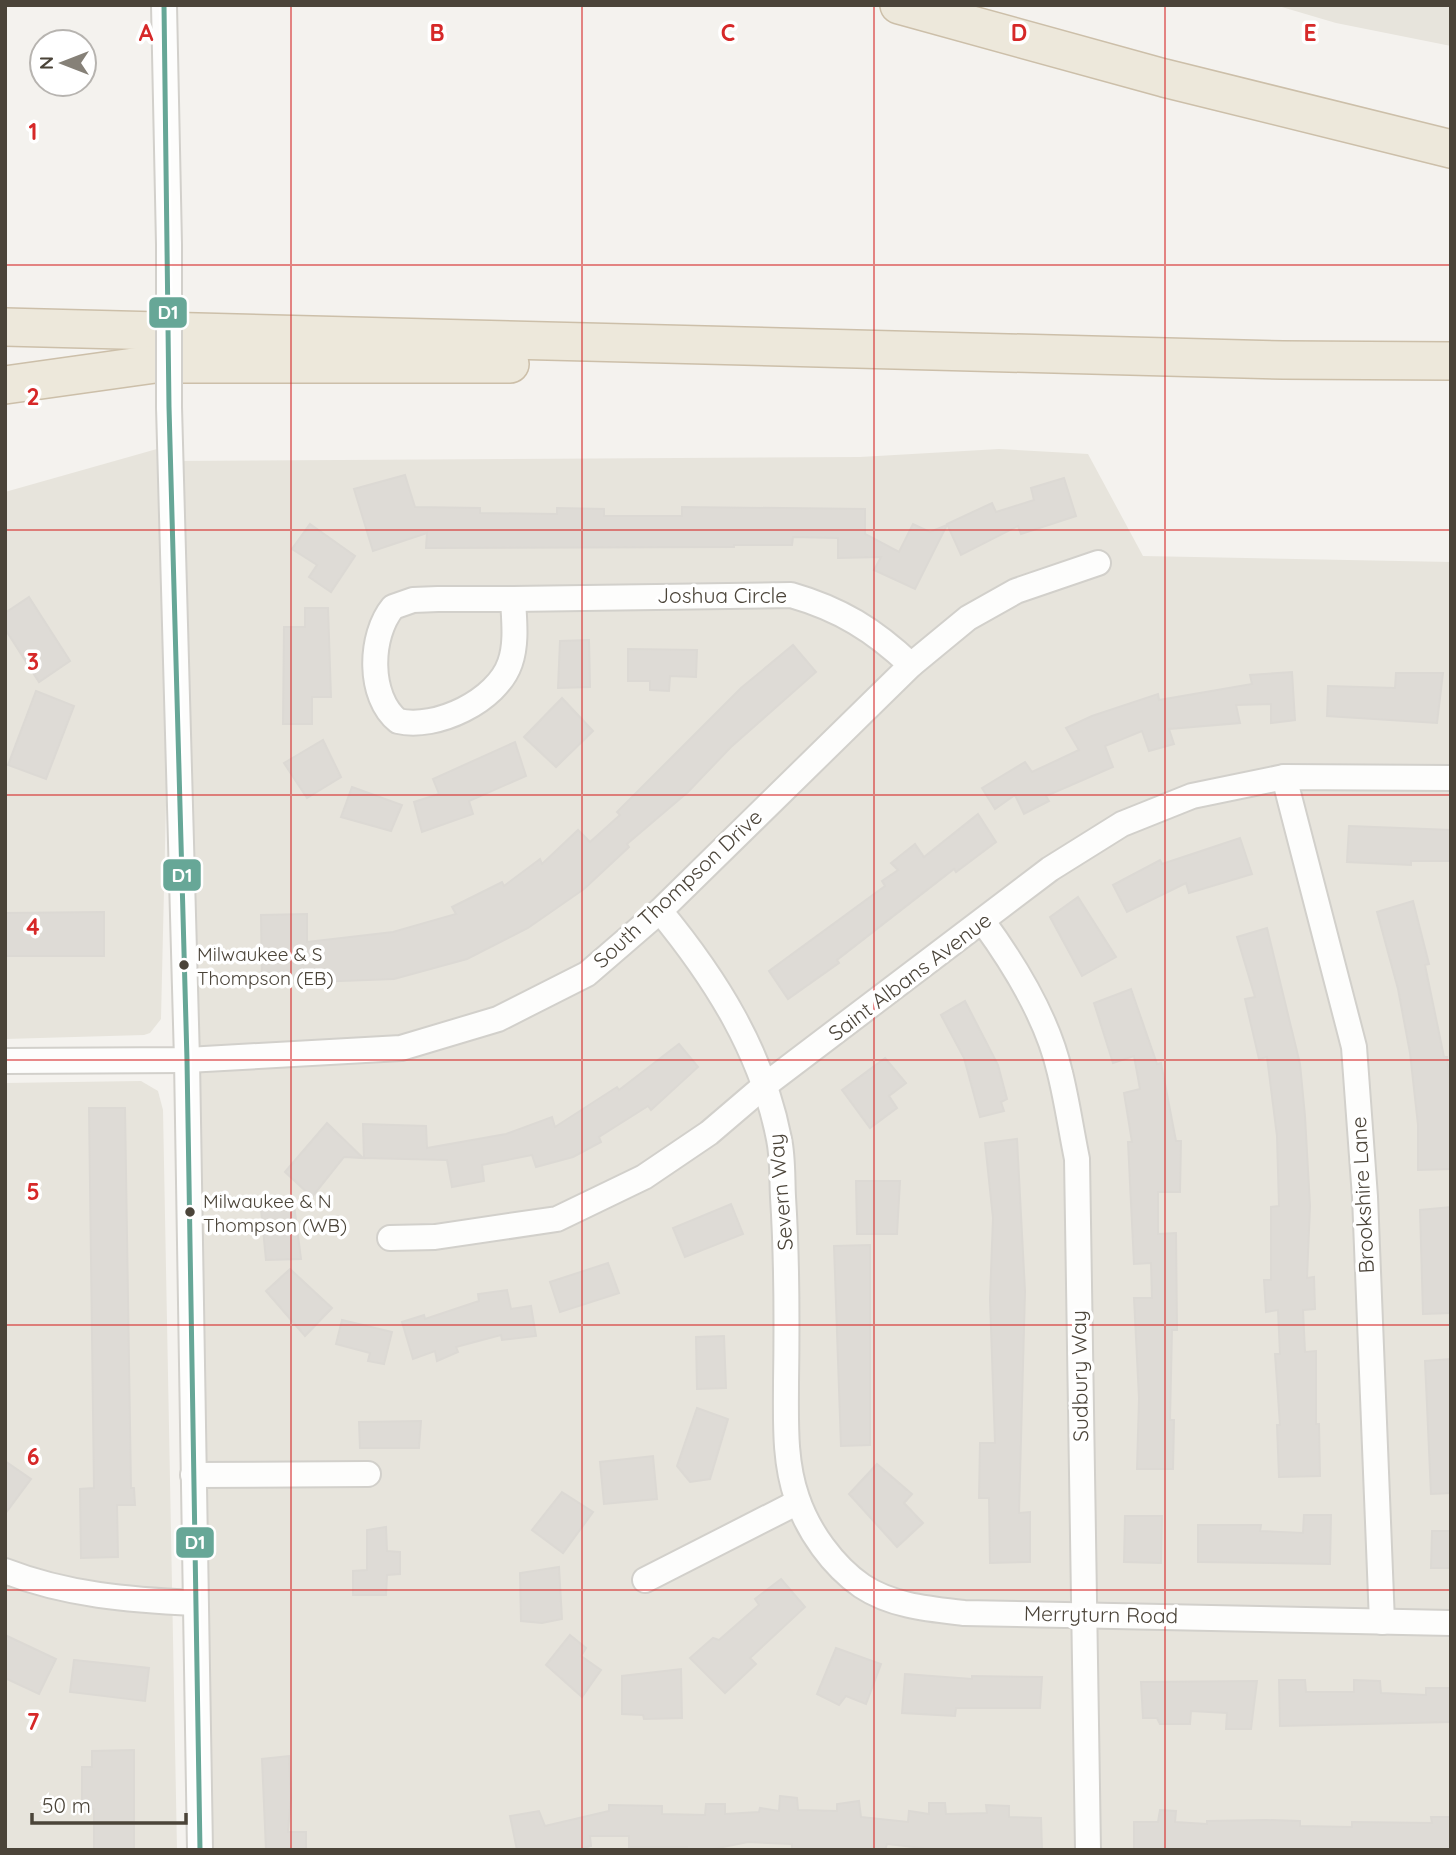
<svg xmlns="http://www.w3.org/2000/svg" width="1456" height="1855" font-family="Quicksand,sans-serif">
<rect width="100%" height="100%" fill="#f4f2ee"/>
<g fill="#e7e4dc">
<polygon points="1275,5 1451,5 1451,46 1336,23"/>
<polygon points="164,447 168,718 161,1019 150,1033 144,1035 5,1039 5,492"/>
<polygon points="999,449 1088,454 1143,556 1451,562 1451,1850 200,1850 170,461 860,457"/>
<polygon points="141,1081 158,1091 163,1110 177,1850 5,1850 5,1083"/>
</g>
<g fill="#dedbd6" stroke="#dcd9d4" stroke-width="2">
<polygon points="405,475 415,507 480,508 480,513 557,514 557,508 604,509 604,516 682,516 682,507 865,509 865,534 899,552 913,524 930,532 947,525 915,589 874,570 881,557 838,558 838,538 793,537 792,545 734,545 734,547 426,548 427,533 373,551 354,489"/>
<polygon points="1064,478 1076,516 1021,534 1018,526 961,555 947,524 992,503 996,512 1034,500 1031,488"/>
<polygon points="310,524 355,556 331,592 309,577 317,565 292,549"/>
<polygon points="29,597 70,661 39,682 5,629 5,613"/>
<polygon points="305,608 328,608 331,697 312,697 312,724 283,724 284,627 305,627"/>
<polygon points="589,640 590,687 558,688 560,641"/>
<polygon points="793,645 816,672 731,747 688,792 627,844 629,847 584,889 528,928 467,959 394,979 262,984 261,915 307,914 307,942 393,932 456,914 452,907 502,882 504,886 540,859 542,864 578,830 590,842 620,815 617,812 741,688"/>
<polygon points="628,649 697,650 696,677 670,676 669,691 650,690 650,681 628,681"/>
<polygon points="1292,672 1295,720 1271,723 1271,704 1236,705 1240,723 1169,729 1174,744 1149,751 1142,731 1105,746 1113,767 1046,796 1049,801 1024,814 1015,795 995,809 982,788 1025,762 1032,772 1079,750 1066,728 1092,716 1158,694 1159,700 1252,684 1250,675"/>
<polygon points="1396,673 1443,673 1437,723 1327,716 1328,686 1395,688"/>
<polygon points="36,691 74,706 46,779 8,765"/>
<polygon points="562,698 593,731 556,767 524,737"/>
<polygon points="323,740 341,777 307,798 284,763"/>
<polygon points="515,742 526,776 469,801 473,814 422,832 414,802 439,794 433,779"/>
<polygon points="352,787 402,805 391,831 341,817"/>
<polygon points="978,814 996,842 956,872 954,869 837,960 839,963 788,999 769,971 885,886 882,881 898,870 891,863 915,844 924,857"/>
<polygon points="1349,826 1451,830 1451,861 1411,861 1411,865 1347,862"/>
<polygon points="1240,838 1252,874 1189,893 1186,883 1127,912 1113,885 1160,860 1162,864"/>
<polygon points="1078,897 1116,957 1082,976 1050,917"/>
<polygon points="1413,901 1429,964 1425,965 1444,1057 1447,1057 1451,1091 1451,1169 1418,1170 1418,1125 1410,1053 1398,989 1377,912"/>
<polygon points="104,912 104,956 5,956 5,913"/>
<polygon points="1267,928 1300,1064 1305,1116 1310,1206 1307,1278 1314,1277 1315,1309 1303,1310 1305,1352 1316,1351 1316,1424 1319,1424 1320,1476 1279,1477 1277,1425 1280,1425 1275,1354 1280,1354 1278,1310 1266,1312 1264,1280 1271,1280 1271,1207 1279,1206 1277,1136 1267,1057 1259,1059 1245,999 1255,997 1237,937"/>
<polygon points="1131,989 1157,1064 1161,1063 1176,1141 1181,1141 1180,1192 1158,1192 1158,1234 1176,1233 1177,1330 1172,1330 1170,1420 1174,1420 1173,1469 1137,1469 1139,1398 1134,1298 1152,1298 1151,1263 1134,1264 1128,1142 1132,1142 1124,1093 1140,1089 1134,1056 1113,1063 1094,1003"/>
<polygon points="965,1001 998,1065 1007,1099 1001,1102 1004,1111 980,1117 964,1058 941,1015"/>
<polygon points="679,1044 698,1067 651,1110 648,1106 599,1137 601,1142 573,1157 536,1167 532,1155 482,1165 484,1181 452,1187 447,1160 364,1158 363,1124 426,1126 427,1148 506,1134 552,1117 555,1127 617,1087 619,1090"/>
<polygon points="885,1058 906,1083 889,1096 897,1108 870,1128 842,1090"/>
<polygon points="89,1108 125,1108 131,1488 134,1488 135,1505 117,1505 118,1557 81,1558 80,1489 94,1488"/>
<polygon points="327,1123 363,1158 344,1157 312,1197 285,1172"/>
<polygon points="1017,1139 1025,1291 1019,1513 1030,1512 1030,1562 990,1563 989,1498 979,1498 980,1443 995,1443 990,1299 993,1218 985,1143"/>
<polygon points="856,1181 900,1181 897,1234 857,1234"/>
<polygon points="293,1197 301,1259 266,1260 260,1199"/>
<polygon points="731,1204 743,1234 685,1257 673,1228"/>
<polygon points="1451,1207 1451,1313 1423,1314 1420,1210"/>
<polygon points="870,1245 870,1445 841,1446 834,1246"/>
<polygon points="608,1263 619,1293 560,1312 550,1282"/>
<polygon points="290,1269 332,1308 305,1336 266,1291"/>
<polygon points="507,1290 511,1309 531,1306 536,1336 502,1340 501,1335 456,1347 458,1352 437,1361 435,1351 413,1359 402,1322 424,1315 425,1319 479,1301 478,1294"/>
<polygon points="342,1320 392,1332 384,1364 368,1361 370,1353 336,1344"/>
<polygon points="724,1336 726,1388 697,1389 696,1337"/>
<polygon points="1451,1359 1451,1493 1431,1494 1425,1361"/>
<polygon points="697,1408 728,1419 710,1479 690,1482 677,1466"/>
<polygon points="421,1421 419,1448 360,1448 359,1422"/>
<polygon points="653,1456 657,1499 604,1504 600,1462"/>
<polygon points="5,1461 31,1479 5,1514"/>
<polygon points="877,1464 912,1494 904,1503 923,1523 897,1547 849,1494"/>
<polygon points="562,1492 593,1512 563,1553 532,1530"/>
<polygon points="1304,1515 1331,1515 1330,1564 1198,1562 1198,1525 1261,1525 1260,1531 1303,1533"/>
<polygon points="1125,1516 1162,1516 1161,1563 1124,1562"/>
<polygon points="386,1527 387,1551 400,1552 400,1574 387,1575 386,1595 353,1595 353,1571 367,1570 367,1530"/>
<polygon points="1432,1531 1451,1531 1451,1568 1431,1568"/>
<polygon points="559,1567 562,1619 542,1623 521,1621 520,1573"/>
<polygon points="781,1579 805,1607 750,1658 756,1664 725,1693 690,1658 713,1638 719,1640 759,1605 755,1599"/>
<polygon points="5,1635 56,1659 39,1694 5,1678"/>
<polygon points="570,1635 586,1648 581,1656 601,1670 582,1697 546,1665"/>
<polygon points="836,1648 881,1664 866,1704 846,1696 839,1705 817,1694"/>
<polygon points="74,1660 149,1668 145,1701 70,1692"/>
<polygon points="681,1669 682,1718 644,1719 643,1715 622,1714 622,1676"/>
<polygon points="905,1674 972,1679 972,1676 1042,1677 1040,1708 956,1708 955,1716 902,1713"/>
<polygon points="1279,1680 1305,1680 1306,1692 1354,1692 1354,1680 1380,1681 1381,1693 1426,1695 1426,1688 1451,1688 1451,1722 1280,1726"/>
<polygon points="1257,1681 1251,1729 1226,1729 1227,1713 1191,1711 1190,1724 1160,1724 1157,1718 1143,1718 1141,1682"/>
<polygon points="134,1750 134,1850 94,1850 94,1809 82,1809 82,1767 92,1767 92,1751"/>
<polygon points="289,1756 291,1798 288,1832 306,1832 306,1850 266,1850 262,1759"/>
<polygon points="780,1796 797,1798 798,1810 837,1811 837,1804 859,1801 861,1817 908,1822 909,1811 929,1814 929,1803 945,1803 946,1814 987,1813 986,1805 1009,1806 1009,1817 1041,1818 1042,1850 940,1850 887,1844 885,1850 792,1850 792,1844 748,1842 708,1850 687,1850 687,1847 629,1847 629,1836 590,1836 591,1846 574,1850 517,1850 510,1816 539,1811 545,1826 609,1811 609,1805 662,1806 662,1814 705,1815 706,1804 725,1804 725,1814 759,1812 760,1808 779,1811"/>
<polygon points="1160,1810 1176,1811 1175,1822 1207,1824 1207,1821 1266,1820 1300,1821 1300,1826 1352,1827 1352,1822 1432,1823 1431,1817 1451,1817 1451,1850 1134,1850 1134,1822 1158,1822"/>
</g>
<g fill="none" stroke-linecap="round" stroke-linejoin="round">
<defs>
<g id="minor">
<polyline points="164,5 169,245"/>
<polyline points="169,407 187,1060 200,1850"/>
<path d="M438,599H513C514,620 517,643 510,663C497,701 436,730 398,721C368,697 369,636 393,607L413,600Z"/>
<path d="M513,599L791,595C840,609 874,630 911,665"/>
<polyline points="1284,777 1354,1047 1365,1197 1382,1622"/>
<path d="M660,911C716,979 762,1052 779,1139C783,1158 782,1178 783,1197C787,1259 787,1321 786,1383C786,1421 784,1461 797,1498C808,1531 833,1566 862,1586C892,1606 930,1609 964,1613L1451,1623"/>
<path d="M984,923C1016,967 1048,1019 1060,1073C1067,1101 1071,1130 1077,1159L1088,1850"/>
<polyline points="5,1061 187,1060 401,1048 498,1019 587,974 660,911 911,665 968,618 1016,591 1098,563"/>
<polyline points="390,1238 435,1237 557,1219 644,1177 709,1133 764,1086 1050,869 1122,824 1192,796 1284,777 1451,778"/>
<polyline points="193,1475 368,1474"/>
<path d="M5,1571C67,1595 129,1600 195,1603"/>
<polyline points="645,1580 798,1502"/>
</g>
<g id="highway">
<polyline points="899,5 1164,78 1451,149"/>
<polyline points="5,327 1283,360 1451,361"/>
<polyline points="5,385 155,364 510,364"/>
</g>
</defs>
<use href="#minor" stroke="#d2d0cb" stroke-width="28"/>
<use href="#highway" stroke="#ccbfa9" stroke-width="40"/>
<use href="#minor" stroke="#fdfdfc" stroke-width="24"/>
<use href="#highway" stroke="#ede8db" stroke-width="37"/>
<defs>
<polyline id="minor-bridge" points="169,245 169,407"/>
</defs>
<use href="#minor-bridge" stroke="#d2d0cb" stroke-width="28" stroke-linecap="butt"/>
<use href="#minor-bridge" stroke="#fdfdfc" stroke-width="24"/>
<defs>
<polyline id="bus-1" points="164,5 169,407 187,1060 200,1850"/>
</defs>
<use href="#bus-1" stroke="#fff" stroke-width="10"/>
<use href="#bus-1" stroke="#67a797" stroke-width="5"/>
</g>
<path fill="none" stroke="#d62828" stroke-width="2" stroke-opacity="0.55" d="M291,5V1850M582,5V1850M874,5V1850M1165,5V1850M5,265H1451M5,530H1451M5,795H1451M5,1060H1451M5,1325H1451M5,1590H1451"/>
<g fill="#4b4439" stroke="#fff" stroke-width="2.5">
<circle cx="184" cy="965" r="6"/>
<circle cx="190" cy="1212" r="6"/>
</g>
<g text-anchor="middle" stroke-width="7" stroke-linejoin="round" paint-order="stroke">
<g font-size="19" fill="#4b4439" stroke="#fff" text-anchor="start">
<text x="197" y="961">Milwaukee &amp; S<tspan x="197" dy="24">Thompson (EB)</tspan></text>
<text x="203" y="1208">Milwaukee &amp; N<tspan x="203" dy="24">Thompson (WB)</tspan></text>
</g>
<g font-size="21" fill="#4b4439" stroke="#fff">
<text x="722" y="603">Joshua Circle</text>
<text transform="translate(678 889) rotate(-43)" y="7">South Thompson Drive</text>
<text transform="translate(910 977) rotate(-37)" y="7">Saint Albans Avenue</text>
<text transform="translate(781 1192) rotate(-95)" y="7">Severn Way</text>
<text transform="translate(1363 1195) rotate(-93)" y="7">Brookshire Lane</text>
<text transform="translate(1080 1376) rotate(-91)" y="7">Sudbury Way</text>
<text transform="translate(1101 1615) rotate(1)" y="7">Merryturn Road</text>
</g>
</g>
<g font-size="23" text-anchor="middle" font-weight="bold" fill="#d62828" stroke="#fff" stroke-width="7" stroke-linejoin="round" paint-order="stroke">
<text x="146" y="41">A</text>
<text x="437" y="41">B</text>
<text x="728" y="41">C</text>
<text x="1019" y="41">D</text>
<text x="1310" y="41">E</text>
<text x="33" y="140">1</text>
<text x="33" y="405">2</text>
<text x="33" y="670">3</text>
<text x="33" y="935">4</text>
<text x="33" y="1200">5</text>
<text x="33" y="1465">6</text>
<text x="33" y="1730">7</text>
</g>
<g stroke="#fff" stroke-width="2.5">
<rect x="148" y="296" width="40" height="33" rx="7" fill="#67a797"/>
<rect x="162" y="858" width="40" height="34" rx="7" fill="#67a797"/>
<rect x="175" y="1526" width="40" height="33" rx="7" fill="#67a797"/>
</g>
<g font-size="19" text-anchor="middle" font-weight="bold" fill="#fff">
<text x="168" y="319">D1</text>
<text x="182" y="882">D1</text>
<text x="195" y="1549">D1</text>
</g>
<rect width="1456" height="1855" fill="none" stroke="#4b4439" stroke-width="14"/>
<g transform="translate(63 63) rotate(270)"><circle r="33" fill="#ffffff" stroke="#b7b4b0" stroke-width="2"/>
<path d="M0-5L12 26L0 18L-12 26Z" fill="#868178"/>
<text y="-10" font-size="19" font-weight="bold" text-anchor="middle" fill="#4b4439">N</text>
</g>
<path d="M32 1813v10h154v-10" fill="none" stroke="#4b4439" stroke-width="3.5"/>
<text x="42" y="1813" font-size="21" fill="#4b4439" stroke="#ffffff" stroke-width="5" paint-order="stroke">50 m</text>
</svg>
